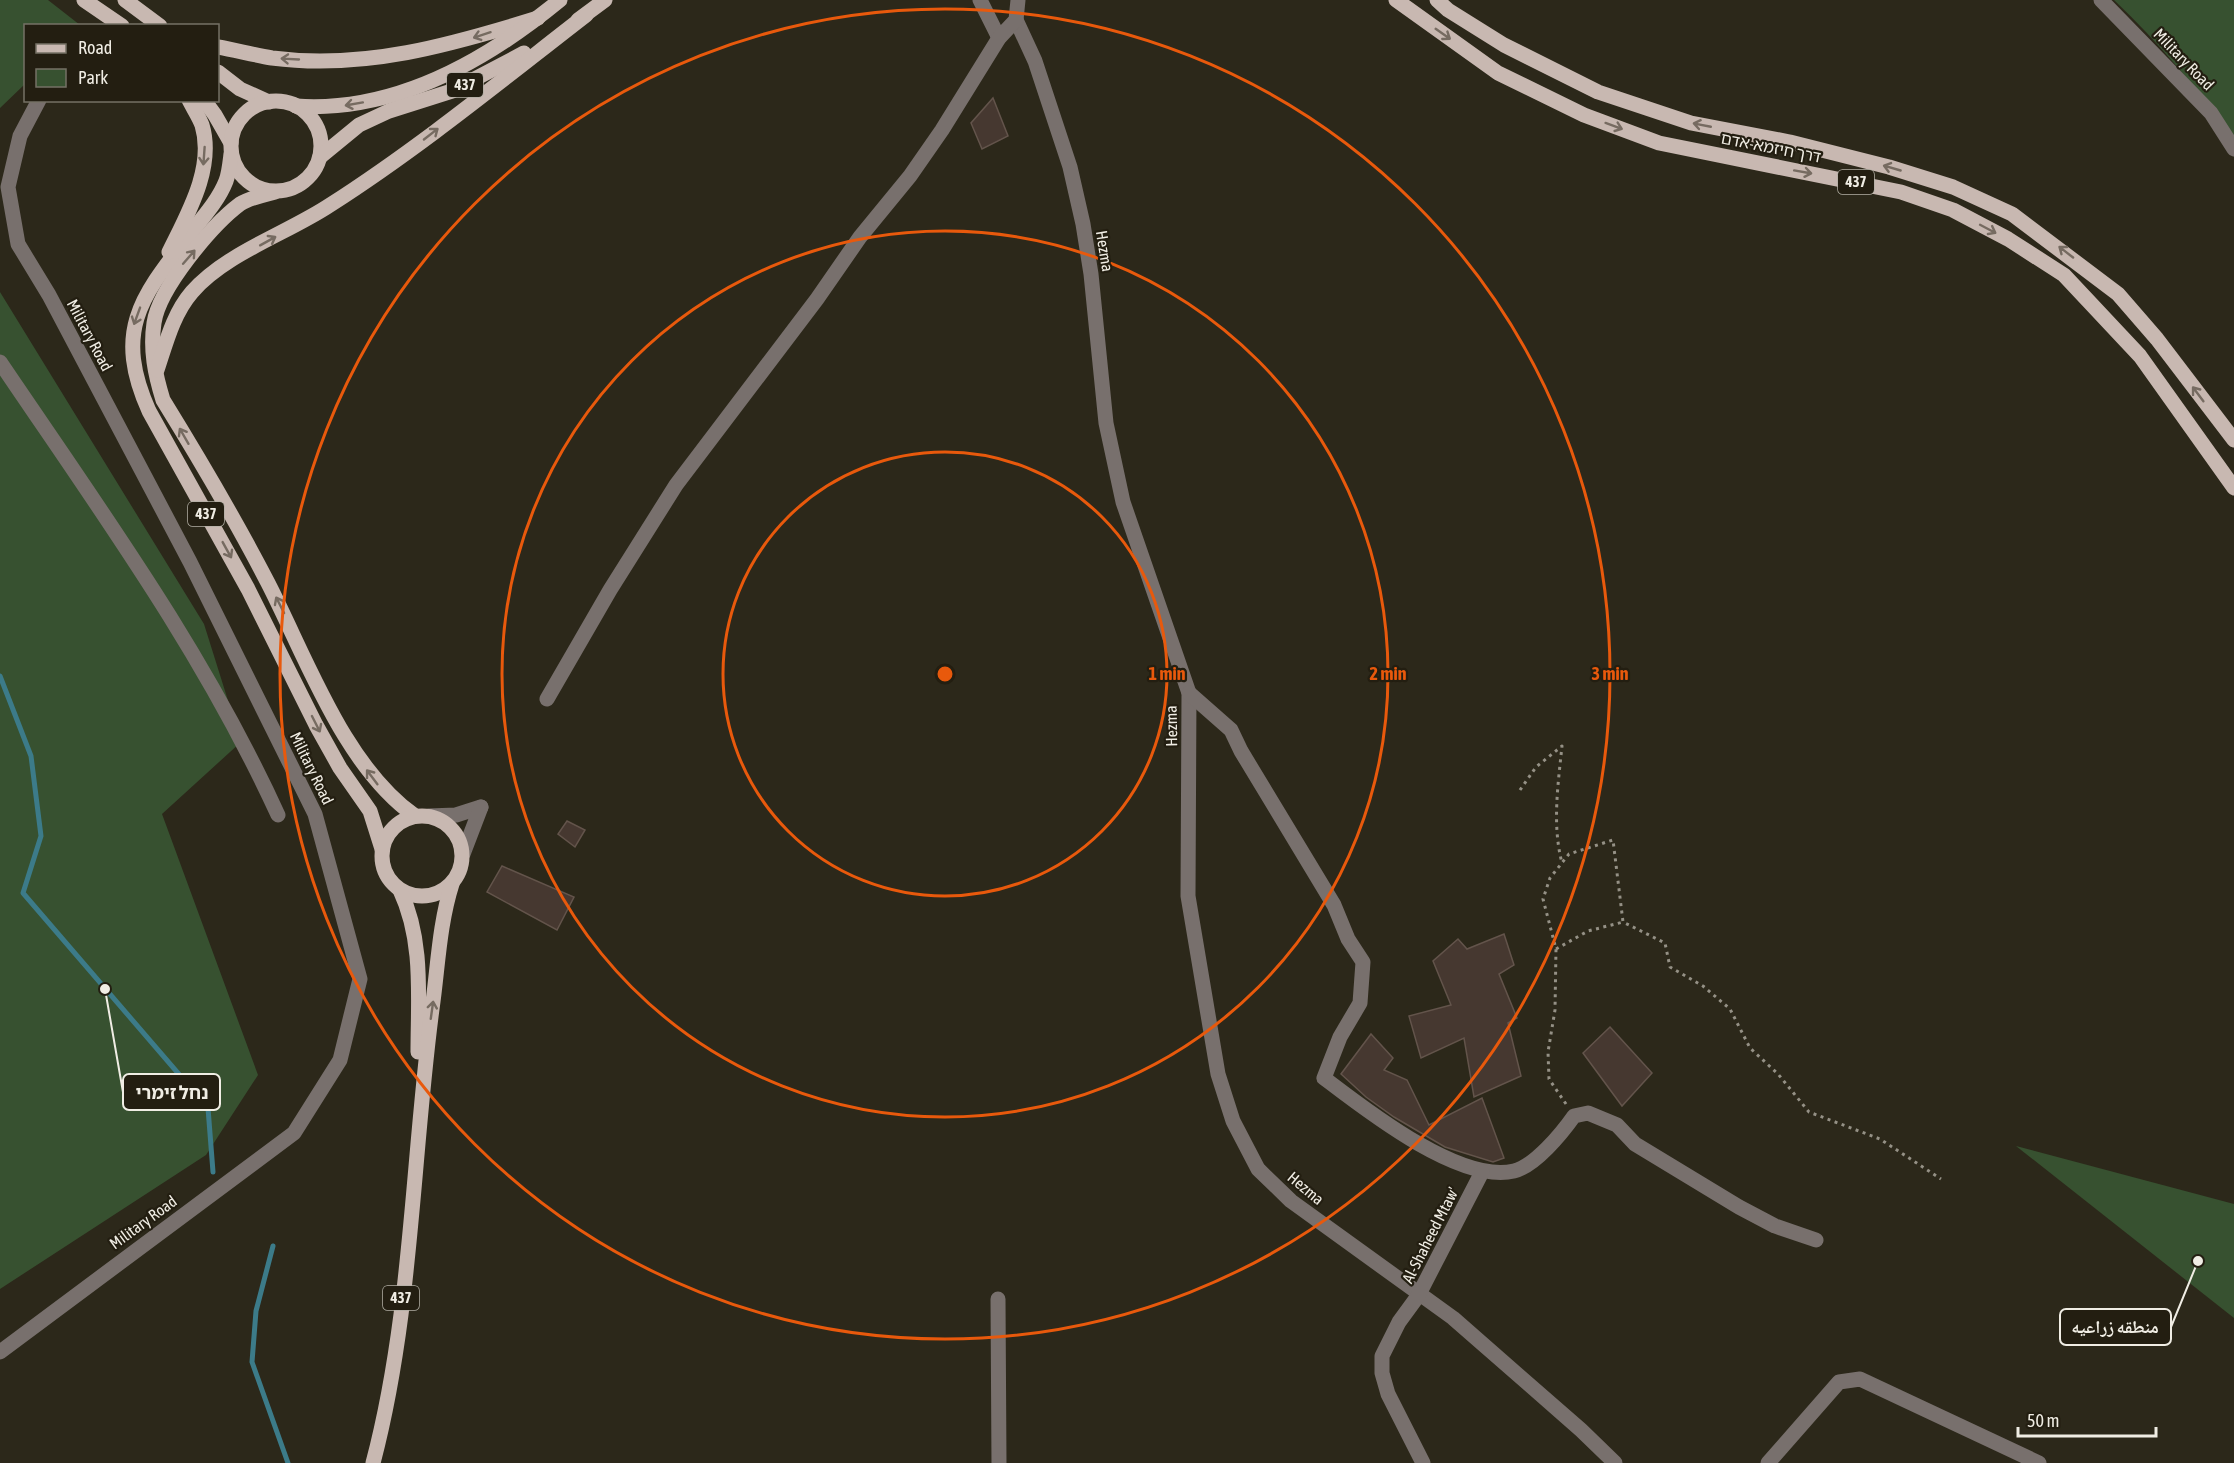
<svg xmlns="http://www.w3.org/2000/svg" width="2234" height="1463" font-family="'Asap Condensed','Noto Naskh Arabic','Noto Sans Hebrew',sans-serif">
<rect width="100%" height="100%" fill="#2c281a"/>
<g fill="#375130">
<polygon points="0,0 48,0 80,25 26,26 25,84 0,108"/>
<path d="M2114,0H2234V139C2198,89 2159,43 2114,0Z"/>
<polygon points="0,292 204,624 241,742 162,814 258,1075 206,1155 0,1289"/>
<polygon points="2016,1146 2234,1204 2234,1318"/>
</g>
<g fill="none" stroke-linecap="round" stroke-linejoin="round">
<g stroke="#3c7b89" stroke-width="5">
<polyline points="0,676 31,756 41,836 23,893 208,1108 213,1172"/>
<polyline points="273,1246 256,1311 252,1362 288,1463"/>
</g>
</g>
<g fill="#463830" stroke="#63544b" stroke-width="1.5">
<polygon points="993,98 1008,136 982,149 971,123"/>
<polygon points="567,821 585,830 575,847 558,834"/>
<polygon points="502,866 574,897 557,930 487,892"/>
<polygon points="1504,934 1514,965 1499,974 1517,1018 1508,1023 1521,1076 1474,1097 1464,1038 1421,1058 1409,1016 1451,1005 1433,961 1458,939 1467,949"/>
<polygon points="1610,1027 1652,1073 1622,1106 1583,1053"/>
<polygon points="1371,1034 1393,1058 1384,1070 1407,1080 1429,1125 1482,1098 1504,1158 1493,1162 1445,1147 1394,1117 1366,1097 1341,1074"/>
</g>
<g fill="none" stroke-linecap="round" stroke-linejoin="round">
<g stroke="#959186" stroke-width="3" stroke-dasharray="3 4.5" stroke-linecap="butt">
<path d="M1520,790L1536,767L1562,746C1558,785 1552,825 1562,863"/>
<polyline points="1556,949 1588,931 1623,922"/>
<polyline points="1566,1104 1549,1079 1548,1052 1555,1010 1556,949 1543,899 1550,878 1569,854 1613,840 1623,922 1665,943 1670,967 1703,986 1730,1009 1750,1048 1778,1074 1809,1112 1880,1139 1941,1179"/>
</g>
<g stroke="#78706d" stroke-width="15">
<polyline points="980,0 999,38"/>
<polyline points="2101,0 2211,113 2234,149"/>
<polyline points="1016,20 1035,61 1070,167 1083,224 1091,274 1106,423 1123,502 1189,693 1188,896 1218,1074 1233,1121 1258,1169 1291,1201 1453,1318 1581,1430 1615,1463"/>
<path d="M0,362C100,510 203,651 278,815"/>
<path d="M1189,693L1231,730L1241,751L1334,905L1348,939L1363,962L1360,1003L1340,1037L1324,1078C1366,1110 1460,1184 1514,1171C1535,1166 1562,1133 1574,1116L1588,1113L1617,1125L1635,1144L1739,1207L1775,1226L1816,1240"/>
<polyline points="547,699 610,590 676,485 817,299 860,237 910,176 942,130 999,38 1016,20 1018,0"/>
<polyline points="429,816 456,815 481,807"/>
<polyline points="463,854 481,807"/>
<polyline points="998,1299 999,1463"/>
<polyline points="0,1352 294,1133 340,1060 360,979 315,814 190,562 49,295 18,244 8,187 20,136 39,100"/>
<polyline points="1423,1463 1388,1394 1382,1373 1382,1356 1399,1322 1418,1296 1482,1172"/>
<polyline points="1768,1463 1839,1382 1860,1379 2039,1463"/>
</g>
<g stroke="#c8b8b1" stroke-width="15">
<polyline points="84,0 122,26"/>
<polyline points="125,0 160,26"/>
<polyline points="1396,0 1498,73 1584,115 1659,143 1901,192 1953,210 2008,239 2064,275 2140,356 2234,488"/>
<polyline points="1437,0 1448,10 1504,45 1598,92 1691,123 1790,142 1889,167 1953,187 2012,214 2118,294 2157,339 2234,440"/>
<polyline points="578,20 605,0"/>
<path d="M218,47C235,50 254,55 272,58C364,70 451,45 538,18"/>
<polyline points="218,72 240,89 269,102"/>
<polyline points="204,100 215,115 231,143"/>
<circle cx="276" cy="146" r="45"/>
<path d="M296,106C394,113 486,61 560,0"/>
<path d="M231,154C230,162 229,173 226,181C219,199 205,215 193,230C143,295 112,328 149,411L248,589L316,725L340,768L370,811L382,849"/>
<polyline points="320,157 359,125 389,111 452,91 524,53"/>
<path d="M275,192C264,195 249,198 240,204C212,225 159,288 154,323C150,350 155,374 163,400C200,460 236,521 268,583C307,659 344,766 415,816"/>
<path d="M169,252C187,215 215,168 202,125C199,117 193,108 189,100"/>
<path d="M157,370C166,343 173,314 192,292C226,253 288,233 330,205C419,148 502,80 586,15"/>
<circle cx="422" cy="856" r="40"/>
<path d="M400,890C424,941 418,997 418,1052"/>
<path d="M373,1463C412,1315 412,1160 432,1009C438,967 439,925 452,884"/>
</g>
</g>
<defs><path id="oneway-shaft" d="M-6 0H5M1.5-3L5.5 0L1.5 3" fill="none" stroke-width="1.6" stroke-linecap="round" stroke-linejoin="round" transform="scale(1.5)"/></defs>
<g stroke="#766b61">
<use href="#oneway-shaft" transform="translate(1443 34) rotate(35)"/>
<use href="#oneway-shaft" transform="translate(482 35) rotate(162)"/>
<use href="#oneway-shaft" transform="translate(290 59) rotate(-177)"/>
<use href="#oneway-shaft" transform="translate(354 104) rotate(170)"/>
<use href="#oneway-shaft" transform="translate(1702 125) rotate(-169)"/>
<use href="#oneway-shaft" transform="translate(1614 126) rotate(20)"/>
<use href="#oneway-shaft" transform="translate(431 134) rotate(-38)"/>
<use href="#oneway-shaft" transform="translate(204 156) rotate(94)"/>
<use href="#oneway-shaft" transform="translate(1892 168) rotate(-164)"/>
<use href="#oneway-shaft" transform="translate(1803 172) rotate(10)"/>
<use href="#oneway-shaft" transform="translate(1988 229) rotate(28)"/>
<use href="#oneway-shaft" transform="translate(268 241) rotate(-29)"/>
<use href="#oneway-shaft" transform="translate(2066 252) rotate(-142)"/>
<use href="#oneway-shaft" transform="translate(189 257) rotate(-49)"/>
<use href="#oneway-shaft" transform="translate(137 316) rotate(110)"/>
<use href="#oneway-shaft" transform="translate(2198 394) rotate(-127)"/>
<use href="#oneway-shaft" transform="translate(184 436) rotate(-120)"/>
<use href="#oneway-shaft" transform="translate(227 550) rotate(61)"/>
<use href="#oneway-shaft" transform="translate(280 605) rotate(-117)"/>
<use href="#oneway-shaft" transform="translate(316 724) rotate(63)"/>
<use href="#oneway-shaft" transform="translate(372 777) rotate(-127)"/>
<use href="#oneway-shaft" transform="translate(432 1010) rotate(-82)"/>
</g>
<g fill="none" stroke="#e8590c" stroke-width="3">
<circle cx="945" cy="674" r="222"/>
<circle cx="945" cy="674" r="443"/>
<circle cx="945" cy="674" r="665"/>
</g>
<g text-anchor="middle" stroke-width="4.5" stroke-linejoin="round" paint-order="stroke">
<g fill="#231e11" stroke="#b2afa5" stroke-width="1.5">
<rect x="447" y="73" width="36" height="24" rx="4.5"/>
<rect x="1838" y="170" width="36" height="24" rx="4.5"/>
<rect x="188" y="502" width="36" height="24" rx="4.5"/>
<rect x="383" y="1286" width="36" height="24" rx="4.5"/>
</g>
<g font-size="15" font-weight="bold" fill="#f0ede4">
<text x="465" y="90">437</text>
<text x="1856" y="187">437</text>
<text x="206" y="519">437</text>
<text x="401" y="1303">437</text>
</g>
<g font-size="16" fill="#f0ede4" stroke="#231e11">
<text transform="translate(2184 59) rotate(46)" y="6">Military Road</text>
<text transform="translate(1771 147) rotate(11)" y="6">דרך חיזמא-אדם</text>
<text transform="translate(1105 251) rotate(81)" y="6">Hezma</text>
<text transform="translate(90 335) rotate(62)" y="6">Military Road</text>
<text transform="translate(1171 726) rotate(-91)" y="6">Hezma</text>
<text transform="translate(312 768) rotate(64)" y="6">Military Road</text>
<text transform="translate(1306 1188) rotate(40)" y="6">Hezma</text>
<text transform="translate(143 1222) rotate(-36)" y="6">Military Road</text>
<text transform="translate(1430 1235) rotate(-63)" y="6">Al-Shaheed Mtaw'</text>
</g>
</g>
<circle cx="945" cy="674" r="9" fill="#e8590c" stroke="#231e11" stroke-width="3"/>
<g font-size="18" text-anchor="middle" font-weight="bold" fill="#e8590c" stroke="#231e11" stroke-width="4.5" stroke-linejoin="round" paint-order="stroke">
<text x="1167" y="680">1 min</text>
<text x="1388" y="680">2 min</text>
<text x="1610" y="680">3 min</text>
</g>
<path fill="none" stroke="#f0ede4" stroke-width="2" d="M105 989L123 1092M2198 1261L2171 1327"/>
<g fill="#f0ede4" stroke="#231e11" stroke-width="2">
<circle cx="105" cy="989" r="6"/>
<circle cx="2198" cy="1261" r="6"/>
</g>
<g fill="#231e11" stroke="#f0ede4" stroke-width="2">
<rect x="123" y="1074" width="97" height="36" rx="6"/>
<rect x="2060" y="1309" width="111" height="36" rx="6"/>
</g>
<g font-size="18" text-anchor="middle" font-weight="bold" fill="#f0ede4">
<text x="172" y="1099">נחל זימרי</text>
<text x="2115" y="1333">منطقه زراعيه</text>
</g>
<rect x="24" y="24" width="195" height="78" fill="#231e11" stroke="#757165" stroke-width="1.5"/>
<rect x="36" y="44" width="30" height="9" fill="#c8b8b1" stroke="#757165" stroke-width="1.5"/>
<text x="78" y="54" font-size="18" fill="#f0ede4">Road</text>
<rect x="36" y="69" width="30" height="18" fill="#375130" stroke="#757165" stroke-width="1.5"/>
<text x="78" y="84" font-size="18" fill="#f0ede4">Park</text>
<path d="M2018 1427v9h138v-9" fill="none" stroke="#f0ede4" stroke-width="3"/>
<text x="2027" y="1427" font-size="18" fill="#f0ede4" stroke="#231e11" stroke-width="4.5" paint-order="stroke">50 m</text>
</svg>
